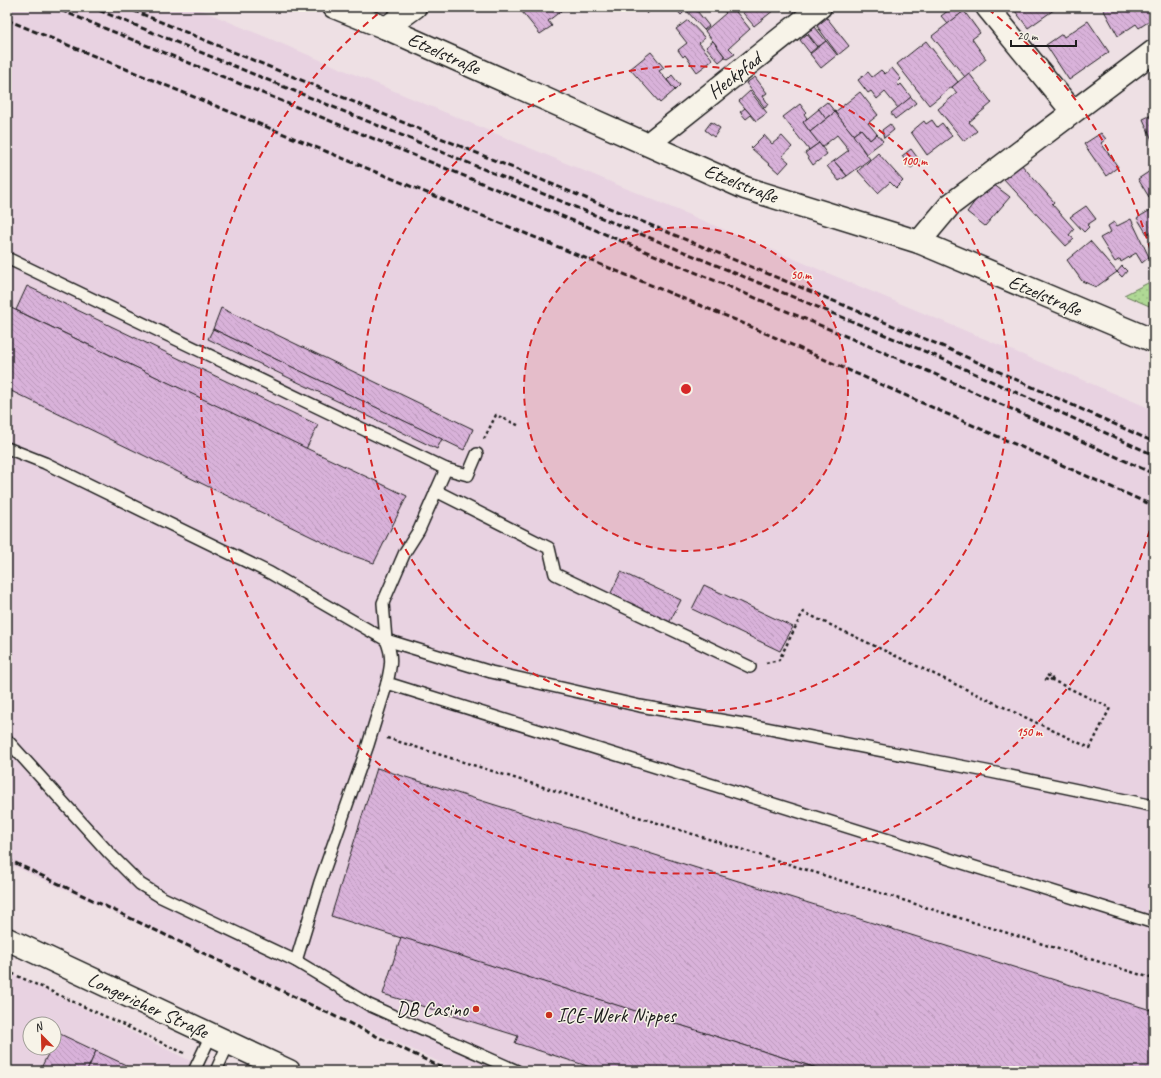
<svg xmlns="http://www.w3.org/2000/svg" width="1161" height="1078" font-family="Caveat,sans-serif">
<defs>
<pattern id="park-dots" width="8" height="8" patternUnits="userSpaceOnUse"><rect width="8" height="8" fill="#b0d995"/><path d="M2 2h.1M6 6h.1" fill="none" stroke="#97ba80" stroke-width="1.8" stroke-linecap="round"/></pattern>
<pattern id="building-back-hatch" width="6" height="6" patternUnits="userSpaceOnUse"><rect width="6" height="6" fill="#d9b2da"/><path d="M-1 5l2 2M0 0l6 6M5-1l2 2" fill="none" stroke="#ba98ba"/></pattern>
</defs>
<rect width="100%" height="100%" fill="#eee0e4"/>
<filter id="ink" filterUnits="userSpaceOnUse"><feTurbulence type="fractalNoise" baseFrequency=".025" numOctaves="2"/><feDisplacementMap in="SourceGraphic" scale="8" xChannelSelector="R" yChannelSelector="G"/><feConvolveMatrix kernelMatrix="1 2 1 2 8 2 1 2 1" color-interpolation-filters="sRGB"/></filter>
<g filter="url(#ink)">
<g fill="#e8d2e1" fill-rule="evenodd">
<polygon points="7,7 194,7 1154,410 1154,1071 459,1071 7,863"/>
<path d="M7,971L211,1071H7ZM30,1024H54V1048H30Z"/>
</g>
<polygon fill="url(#park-dots)" stroke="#667a58" points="1154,280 1154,308 1124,295"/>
<g fill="url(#building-back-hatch)" stroke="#1c1c1c">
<polygon points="528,7 566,7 548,21 552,26 540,34 522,12"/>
<polygon points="642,7 654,7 647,14"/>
<polygon points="679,7 694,7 709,26 704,30 686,10 681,15 676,9"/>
<polygon points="724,7 732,7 750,29 729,48 735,54 727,59 705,31 726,13 722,9"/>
<polygon points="738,7 771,7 774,10 754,26"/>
<polygon points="953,7 961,7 964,11 948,24 941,16"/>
<polygon points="1012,7 1058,7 1028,28"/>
<polygon points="1102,7 1151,7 1154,12 1154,18 1139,28 1136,24 1118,36"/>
<polygon points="964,11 980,33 972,39 986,59 965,77 932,36"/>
<polygon points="827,18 849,46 838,55 817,26"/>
<polygon points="688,20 705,38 699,43 713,60 697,72 685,55 683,57 678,50 687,43 676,29"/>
<polygon points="1088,21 1109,52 1069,80 1046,45 1062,34 1064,37"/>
<polygon points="815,27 826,41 818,47 808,34"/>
<polygon points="807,34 817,47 810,53 800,40"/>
<polygon points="713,41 725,57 719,62 706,47"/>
<polygon points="826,41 837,55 821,68 810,54"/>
<polygon points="926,41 958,82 929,105 897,64"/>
<polygon points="651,52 664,68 659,71 675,90 660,103 630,69"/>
<polygon points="892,68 901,79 897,83 899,86 901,84 911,97 898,108 885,92 877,99 871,91 868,93 858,80 868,72 872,77 881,70 885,74"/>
<polygon points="969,73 992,103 969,122 977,131 964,141 938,109 957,93 952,87"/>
<polygon points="672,75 680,85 675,90 667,80"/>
<polygon points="755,77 767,93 763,96 768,104 765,108 746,83"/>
<polygon points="750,91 767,113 756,121 739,101"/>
<polygon points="860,92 878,115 868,123 877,134 870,140 861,129 853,135 835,112"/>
<polygon points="911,97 916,103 895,119 891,113"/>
<polygon points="827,102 835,112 826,119 818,109"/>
<polygon points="800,104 806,112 804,114 807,118 803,122 819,143 809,150 783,117"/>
<polygon points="745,108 751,115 746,119 740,112"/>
<polygon points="819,109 826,119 810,132 803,122"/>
<polygon points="835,112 864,148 862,149 870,159 847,176 834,161 849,150 837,135 822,147 810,132"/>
<polygon points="1154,114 1154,142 1153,142 1143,119"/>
<polygon points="932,120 937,127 942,123 952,136 927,155 911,132 924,121 926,124"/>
<polygon points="711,122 720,128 714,137 705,130"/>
<polygon points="890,124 894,130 884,138 882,130"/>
<polygon points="861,129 870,140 877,134 883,141 866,154 853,135"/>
<polygon points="1101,133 1106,139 1101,143 1118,167 1106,176 1084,144"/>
<polygon points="764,135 772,144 782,136 792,147 782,156 789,162 779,173 751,148"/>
<polygon points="819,143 827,154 813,165 805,153"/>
<polygon points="911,149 920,161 911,168 902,156"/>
<polygon points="878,153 903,181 896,188 890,182 878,193 858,171"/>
<polygon points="834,161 847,176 839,181 827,166"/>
<polygon points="1020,163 1054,202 1052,204 1074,229 1069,235 1074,239 1066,246 1002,177"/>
<polygon points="1153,169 1154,193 1149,197 1138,179"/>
<polygon points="993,184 1010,197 985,226 967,212 978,197"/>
<polygon points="1086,206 1096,219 1087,225 1089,227 1084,232 1070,217"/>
<polygon points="1154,208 1154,230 1147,234 1137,218"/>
<polygon points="1131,219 1149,257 1142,263 1136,253 1121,262 1120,259 1115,262 1100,238 1111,232 1108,226 1114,222 1117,226"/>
<polygon points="1090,241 1117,272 1096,287 1082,281 1067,260"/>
<polygon points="1122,266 1127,271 1122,277 1117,272"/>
<polygon points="27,286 318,425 306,449 16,310"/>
<polygon points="7,306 407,496 374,563 345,553 7,389"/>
<polygon points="221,308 473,429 464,450 213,329"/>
<polygon points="213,329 442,439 437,449 208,339"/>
<polygon points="621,572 681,600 669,623 610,595"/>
<polygon points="704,585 793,627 780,651 692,609"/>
<polygon points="377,768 1154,1011 1154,1071 826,1071 331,916"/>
<polygon points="401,937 826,1071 603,1071 515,1043 518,1036 383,994"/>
<polygon points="58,1033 96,1051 87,1071 47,1071 41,1068 51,1048 54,1048 54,1042"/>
<polygon points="96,1051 126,1065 124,1071 87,1071"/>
</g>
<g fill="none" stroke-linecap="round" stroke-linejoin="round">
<defs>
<g id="service">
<polyline points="7,258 446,469 419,530 405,552 383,603 386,640 270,573 45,463 7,448"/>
<polyline points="446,469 468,475 477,454"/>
<polyline points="436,491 549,548 555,574 750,667"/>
<path d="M386,640C393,656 391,666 387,683L1154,923"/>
<polyline points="386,640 491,672 640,706 760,727 986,771 1154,806"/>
<polyline points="7,740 109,853 140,884 161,897 296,961 369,1005 517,1071"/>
<polyline points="296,961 320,882 368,745 387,683"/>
<polyline points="194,1071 211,1035"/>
<polyline points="216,1071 229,1042"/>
</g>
<g id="minor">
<polyline points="334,7 386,28 745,188 919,242 1154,341"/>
<polyline points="987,7 1072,111"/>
<polyline points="386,28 415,7"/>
<polyline points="648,144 820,7"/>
<polyline points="919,242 950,205 1154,51"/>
</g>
<polyline id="tertiary" points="7,939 289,1071"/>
</defs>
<use href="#service" stroke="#1c1c1c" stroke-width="14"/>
<use href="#minor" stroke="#1c1c1c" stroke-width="25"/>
<use href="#tertiary" stroke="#1c1c1c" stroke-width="25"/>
<g stroke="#1c1c1c" stroke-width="2.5" stroke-dasharray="3 3" stroke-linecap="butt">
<polyline points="484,439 496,415 520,426"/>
<polyline points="766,663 779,660 803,612 1090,748 1110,708 1050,679"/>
<polyline points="1045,679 1050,681 1052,678 1047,675"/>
<polyline points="387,738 1154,979"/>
<polyline points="7,971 184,1053"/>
</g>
<use href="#service" stroke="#f7f3e8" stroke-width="11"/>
<use href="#minor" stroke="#f7f3e8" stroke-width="22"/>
<use href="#tertiary" stroke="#f7f3e8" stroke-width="22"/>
<g stroke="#1c1c1c" stroke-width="3" stroke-dasharray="6 3" stroke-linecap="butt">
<polyline points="53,7 586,226 930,372 1154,474"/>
<polyline points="91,7 936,356 1154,455"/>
<polyline points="125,7 942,346 1154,442"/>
<polyline points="7,20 738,321 1154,506"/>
<polyline points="7,859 449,1071"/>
</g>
</g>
</g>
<circle cx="686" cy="389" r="162" fill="#d62828" fill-opacity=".12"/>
<g fill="none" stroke="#d62828" stroke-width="2" stroke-dasharray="7 5">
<circle cx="686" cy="389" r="162"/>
<circle cx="686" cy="389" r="323"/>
<path d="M1153 519A485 485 0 1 1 384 9M988 9A485 485 0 0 1 1153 259"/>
</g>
<g fill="#c8321e" stroke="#f7f3e8" stroke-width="1.5">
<circle cx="476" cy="1009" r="4"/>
<circle cx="549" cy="1015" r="4"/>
</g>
<g text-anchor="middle" stroke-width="3" stroke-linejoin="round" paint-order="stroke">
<g font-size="20" fill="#1c1c1c" stroke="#f7f3e8">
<text transform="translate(444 53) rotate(24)" y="7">Etzelstraße</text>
<text transform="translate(734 75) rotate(-38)" y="7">Heckpfad</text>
<text transform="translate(741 183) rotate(21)" y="7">Etzelstraße</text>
<text transform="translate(1045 295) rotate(23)" y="7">Etzelstraße</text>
<text transform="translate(148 1005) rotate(25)" y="7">Longericher Straße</text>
</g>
<g font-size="20" fill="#1c1c1c" stroke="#f7f3e8" text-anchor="end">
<text x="468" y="1016">DB Casino</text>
<text x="557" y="1022" text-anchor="start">ICE-Werk Nippes</text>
</g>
</g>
<circle cx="686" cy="389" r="6" fill="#d62828" stroke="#f7f3e8" stroke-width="2"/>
<g font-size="12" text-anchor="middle" font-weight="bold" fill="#d62828" stroke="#f7f3e8" stroke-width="3" stroke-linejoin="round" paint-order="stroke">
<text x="914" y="165">100 m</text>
<text x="801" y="279">50 m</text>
<text x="1029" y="736">150 m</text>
</g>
<rect width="1161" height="1078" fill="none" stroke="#f7f3e8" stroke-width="24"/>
<rect x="12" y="12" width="1137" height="1054" fill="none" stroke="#1c1c1c" stroke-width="1.5" filter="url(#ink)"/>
<g transform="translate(42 1036) rotate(337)"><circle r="19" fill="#f7f3e8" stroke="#9f9d96"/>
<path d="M0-3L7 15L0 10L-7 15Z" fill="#c8321e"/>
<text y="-6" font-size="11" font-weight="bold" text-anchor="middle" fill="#1c1c1c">N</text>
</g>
<path d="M1011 40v6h65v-6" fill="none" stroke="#1c1c1c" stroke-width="2"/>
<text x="1017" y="40" font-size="12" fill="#1c1c1c" stroke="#f7f3e8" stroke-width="3" paint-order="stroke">20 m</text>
</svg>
